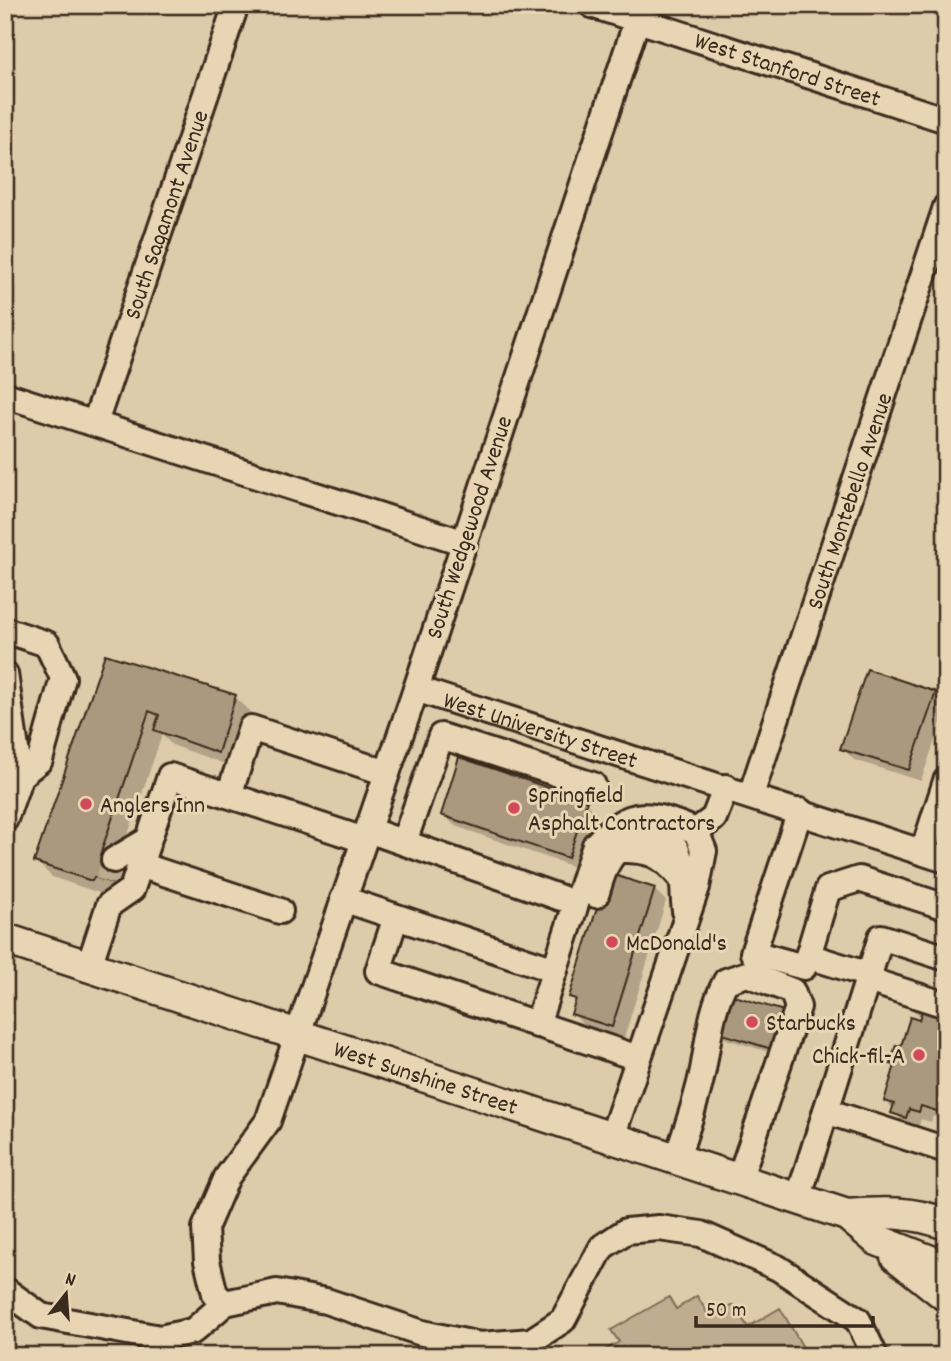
<svg xmlns="http://www.w3.org/2000/svg" width="951" height="1361" font-family="Dekko,sans-serif">
<rect width="100%" height="100%" fill="#decbaa"/>
<filter id="ink" filterUnits="userSpaceOnUse"><feTurbulence type="fractalNoise" baseFrequency=".0143" numOctaves="2"/><feDisplacementMap in="SourceGraphic" scale="14" xChannelSelector="R" yChannelSelector="G"/><feConvolveMatrix kernelMatrix="1 2 1 2 8 2 1 2 1" color-interpolation-filters="sRGB"/></filter>
<g filter="url(#ink)">
<polygon fill="#c0ad90" stroke="#7e6c57" stroke-width="2" points="697,1296 710,1317 733,1305 748,1327 780,1308 808,1356 594,1356 619,1342 611,1330 669,1297 676,1309"/>
<g fill="#0003">
<polygon points="107,656 235,697 251,713 233,767 172,745 162,735 118,863 125,866 141,881 108,896 52,877 36,861"/>
<polygon points="935,694 946,708 921,781 854,760 842,748"/>
<polygon points="586,803 598,815 580,869 455,826 443,814"/>
<polygon points="922,886 946,892 946,919 915,908"/>
<polygon points="654,889 666,901 624,1038 585,1026 573,1014 576,1002 571,997"/>
<polygon points="729,996 782,1056 726,1039 718,1031"/>
<polygon points="904,1003 946,1010 946,1121 933,1116 931,1122 921,1119 918,1129 904,1124 886,1100 897,1067 892,1063 921,1017"/>
</g>
<g fill="#ab997f" stroke="#3b2a1e" stroke-width="2">
<polygon points="105,654 236,695 218,753 154,730 159,715 149,711 100,855 126,864 120,886 94,877 92,881 34,862"/>
<polygon points="867,669 936,692 909,770 840,749"/>
<polygon points="459,757 587,801 568,858 441,815"/>
<polygon points="608,873 655,888 612,1027 571,1014 576,999 569,997"/>
<polygon points="728,994 787,1012 775,1050 716,1032"/>
<polygon points="904,995 946,1008 946,1095 940,1112 921,1106 919,1112 909,1109 906,1118 891,1113 894,1104 884,1101 895,1065 890,1064 896,1045 901,1046 910,1017 919,1020 922,1010 902,1004"/>
</g>
<g fill="none" stroke-linecap="round" stroke-linejoin="round">
<polyline stroke="#bdab8e" stroke-width="24" stroke-dasharray="24 12" stroke-linecap="butt" points="107,882 114,860"/>
<defs>
<g id="minor">
<path id="s1" d="M592,5L946,120"/>
<polyline points="637,20 416,689 268,1121 227,1177 205,1228 207,1261 215,1294 225,1303 277,1292 326,1301 422,1333 480,1345 531,1341 563,1320 602,1247 626,1231 659,1228 701,1234 778,1268 858,1320 875,1356"/>
<polyline points="5,395 462,542"/>
<path id="s2" d="M95,423L236,5"/>
<polyline points="5,630 47,644 63,678 40,760 20,776"/>
<polyline points="5,674 20,776 5,819"/>
<path id="s3" d="M416,689L946,860"/>
<polyline points="229,795 251,728 387,773"/>
<path id="s4" d="M751,795L946,207"/>
<polyline points="800,811 753,953 804,967 808,956 869,975"/>
<polyline points="368,830 561,898"/>
<polyline points="696,831 714,818 726,787"/>
<polyline points="404,842 441,736 593,785"/>
<path d="M618,850C648,849 661,854 680,877"/>
<polyline points="923,852 946,781"/>
<polyline points="114,860 148,840"/>
<polyline points="140,865 280,911"/>
<path d="M596,895C600,883 603,869 610,859C625,836 657,817 675,847C685,863 682,892 685,911"/>
<polyline points="343,899 555,970"/>
<polyline points="396,917 378,971 638,1058"/>
<polyline points="808,956 828,889 859,879 946,907"/>
<polyline points="89,966 109,905 132,889 170,776 364,840"/>
<polyline points="868,980 946,1005"/>
<path d="M537,1025L595,845C631,806 650,812 696,831L704,851L697,887L612,1137"/>
<polyline points="826,1111 946,1150"/>
<path d="M677,1159C686,1128 699,1096 704,1064C709,1036 712,1006 726,981L747,974L792,991L798,1007L739,1180"/>
<polyline points="798,1199 881,937 946,958"/>
<polyline points="5,1290 41,1316 160,1338 193,1331 225,1303"/>
</g>
<g id="major">
<path id="s5" d="M5,939L847,1215L877,1240L946,1267"/>
<path d="M847,1215C883,1212 911,1211 946,1224"/>
<polyline points="896,1256 946,1296"/>
</g>
</defs>
<use href="#minor" stroke="#3b2a1e" stroke-width="30"/>
<use href="#major" stroke="#3b2a1e" stroke-width="35"/>
<use href="#minor" stroke="#e9d5b3" stroke-width="24"/>
<use href="#major" stroke="#e9d5b3" stroke-width="30"/>
</g>
</g>
<g fill="#d1495b" stroke="#e9d5b3" stroke-width="2.5">
<circle cx="86" cy="804" r="7"/>
<circle cx="514" cy="808" r="7"/>
<circle cx="612" cy="942" r="7"/>
<circle cx="752" cy="1022" r="7"/>
<circle cx="919" cy="1055" r="7"/>
</g>
<g text-anchor="middle" stroke-width="6" stroke-linejoin="round" paint-order="stroke">
<g font-size="24" fill="#3b2a1e" stroke="#e9d5b3">
<text dy="8" stroke="none"><textPath href="#s1" startOffset="206">West Stanford Street</textPath></text>
<text dy="8" stroke="none"><textPath href="#s2" startOffset="220">South Sagamont Avenue</textPath></text>
<text dy="8" stroke="none"><textPath href="#s4" startOffset="310">South Montebello Avenue</textPath></text>
<text transform="translate(468 527) rotate(-72)" y="8">South Wedgewood Avenue</text>
<text dy="8" stroke="none"><textPath href="#s3" startOffset="131">West University Street</textPath></text>
<text dy="8" stroke="none"><textPath href="#s5" startOffset="443">West Sunshine Street</textPath></text>
</g>
<g font-size="24" fill="#3b2a1e" stroke="#e9d5b3" text-anchor="start">
<text x="528" y="802">Springfield<tspan x="528" dy="28">Asphalt Contractors</tspan></text>
<text x="100" y="812">Anglers Inn</text>
<text x="626" y="950">McDonald's</text>
<text x="766" y="1030">Starbucks</text>
<text x="905" y="1063" text-anchor="end">Chick-fil-A</text>
</g>
</g>
<rect width="951" height="1361" fill="none" stroke="#e9d5b3" stroke-width="28"/>
<rect x="14" y="14" width="923" height="1333" fill="none" stroke="#3b2a1e" stroke-width="2.5" filter="url(#ink)"/>
<g transform="translate(66 1294) rotate(17)" stroke="#e9d5b3" stroke-width="5" paint-order="stroke">
<path d="M0-5L12 26L0 18L-12 26Z" fill="#3b2a1e"/>
<text y="-10" font-size="19" font-weight="bold" text-anchor="middle" fill="#3b2a1e">N</text>
</g>
<path d="M696 1316v10h177v-10" fill="none" stroke="#3b2a1e" stroke-width="3.5"/>
<text x="706" y="1316" font-size="21" fill="#3b2a1e" stroke="#e9d5b3" stroke-width="5" paint-order="stroke">50 m</text>
</svg>
